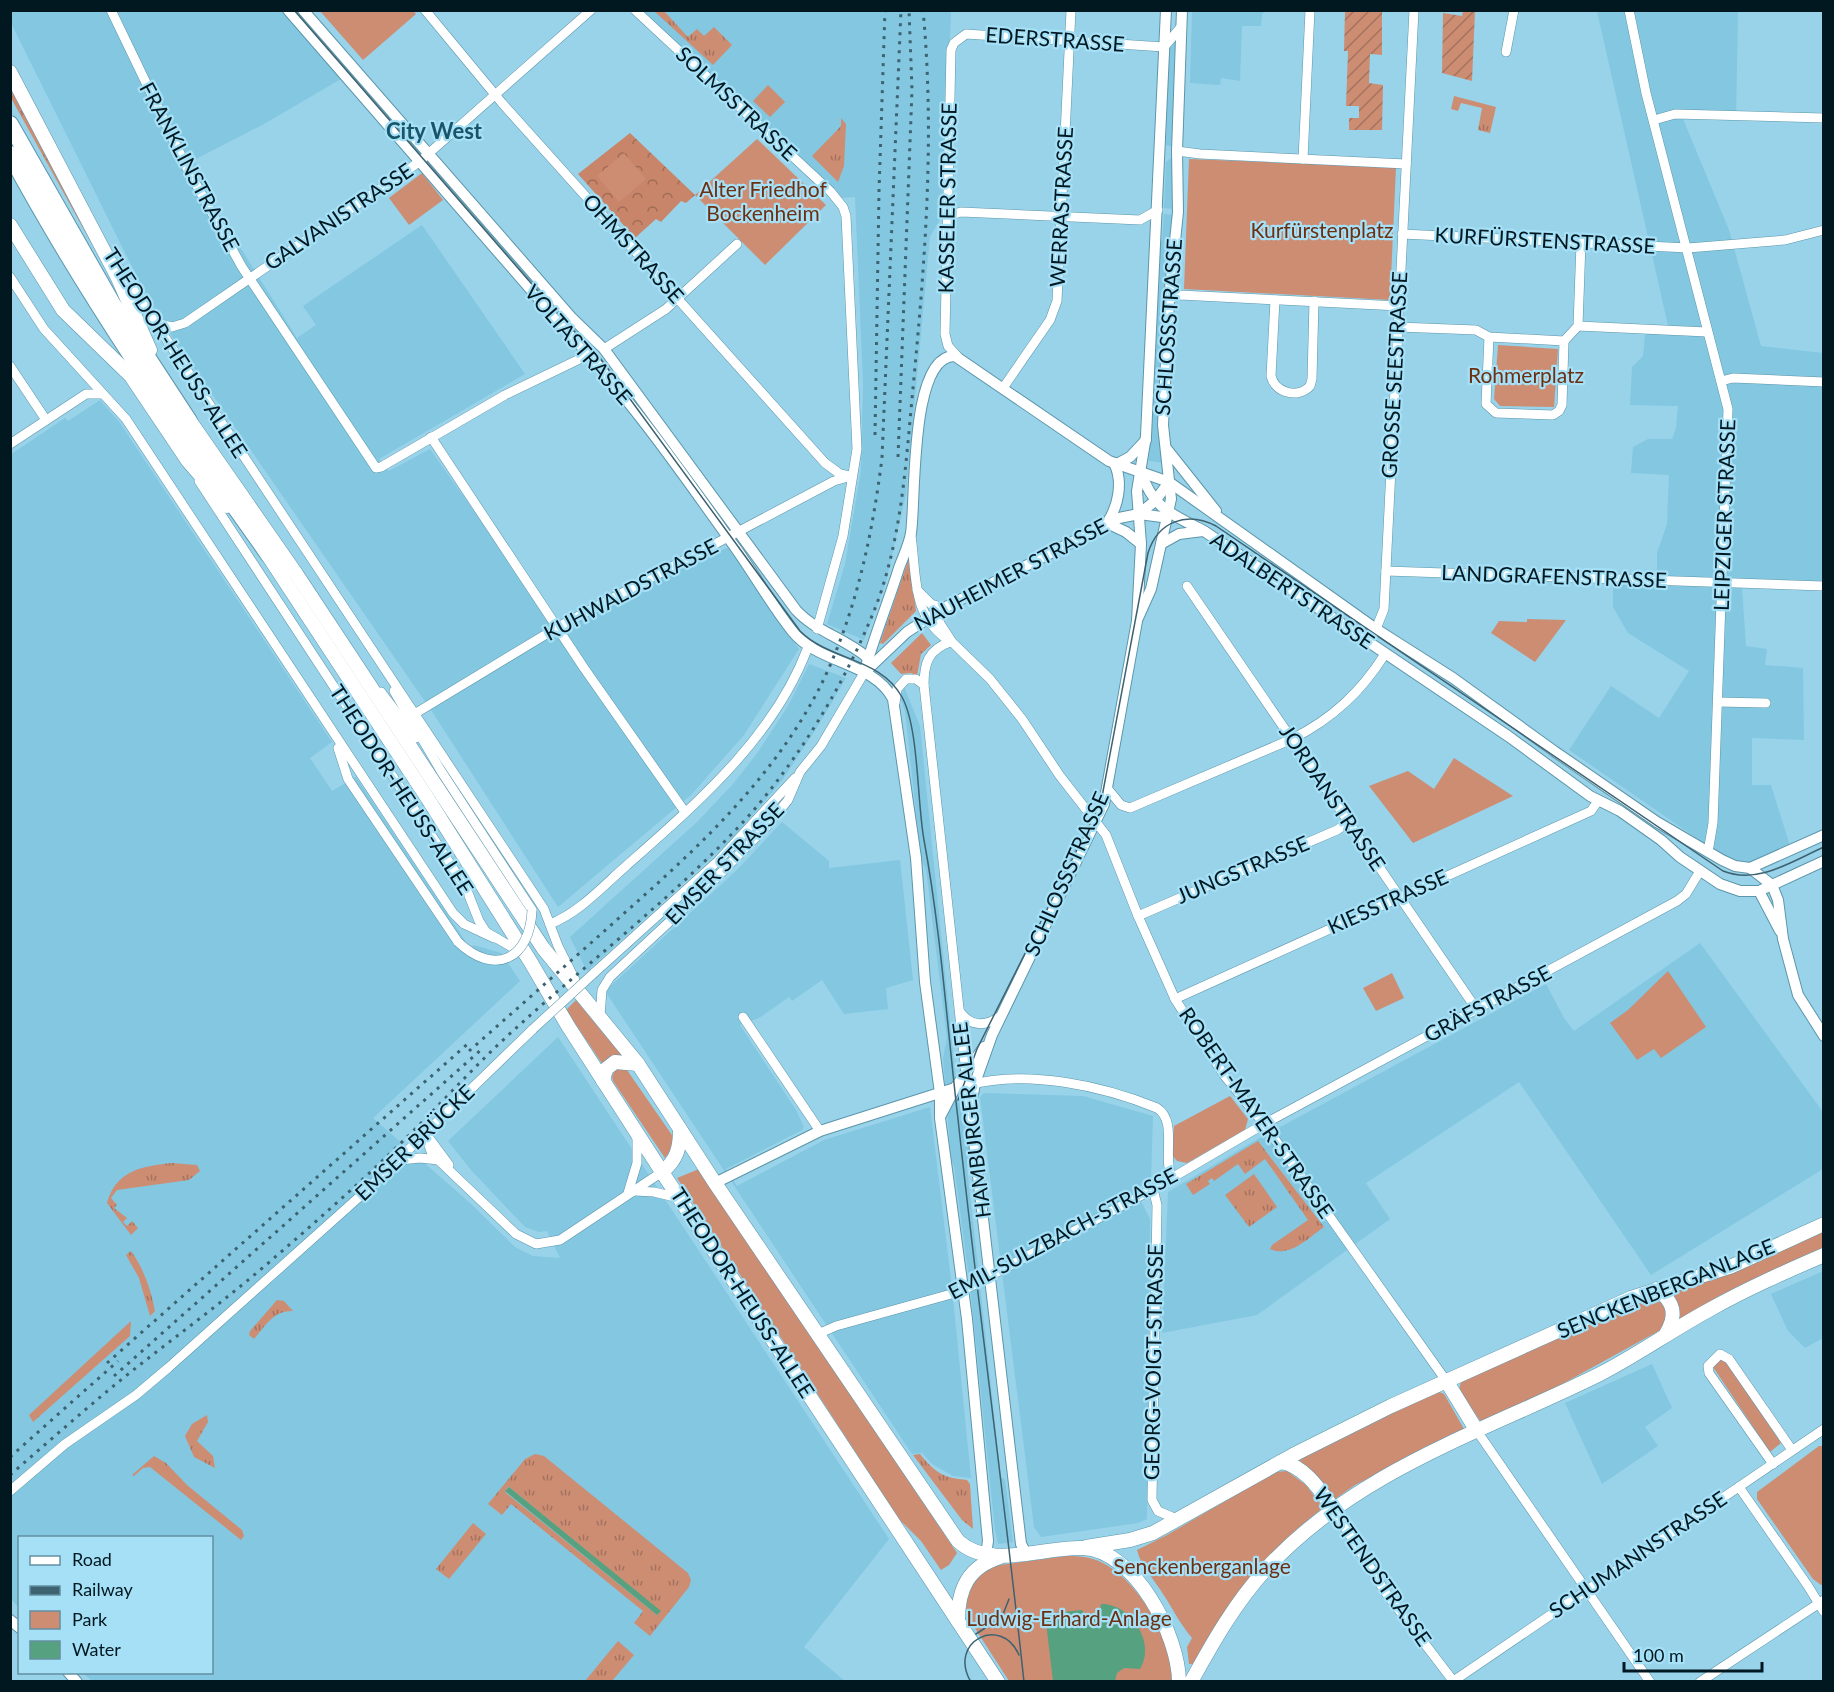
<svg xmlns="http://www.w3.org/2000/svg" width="1834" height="1692" font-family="Lato,sans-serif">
<defs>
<pattern id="grass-tufts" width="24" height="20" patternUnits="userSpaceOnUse" patternTransform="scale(1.5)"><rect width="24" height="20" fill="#cd8d73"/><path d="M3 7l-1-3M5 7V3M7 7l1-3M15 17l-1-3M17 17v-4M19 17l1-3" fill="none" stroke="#a4725e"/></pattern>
<pattern id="forest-crowns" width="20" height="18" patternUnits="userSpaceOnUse" patternTransform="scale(1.5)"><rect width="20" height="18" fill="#c88569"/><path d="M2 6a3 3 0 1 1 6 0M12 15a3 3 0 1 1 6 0" fill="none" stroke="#a06c56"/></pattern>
<pattern id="garden-furrows" width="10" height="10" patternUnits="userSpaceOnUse" patternTransform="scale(1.5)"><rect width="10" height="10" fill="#cd8d73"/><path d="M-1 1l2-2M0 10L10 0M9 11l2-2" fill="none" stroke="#a4725e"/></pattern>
</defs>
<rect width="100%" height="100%" fill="#98d3ea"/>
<g fill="#83c7e1">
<polygon points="11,10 296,11 346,76 264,124 194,160 218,212 297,338 316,325 303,306 422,225 525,374 379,459 389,471 430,449 555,626 729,547 799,649 744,735 691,795 558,907 433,713 153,309 11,23"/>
<polygon points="635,11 951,11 943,214 930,237 906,494 886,582 864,640 827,624 845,564 861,470 863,382 855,197 837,198"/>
<polygon points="1192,11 1265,11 1262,14 1261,26 1242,26 1240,81 1221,78 1220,85 1190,83"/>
<polygon points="1597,11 1738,11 1736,119 1683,119 1729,230 1761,346 1823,353 1823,581 1742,588 1746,646 1767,649 1765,665 1803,668 1804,740 1752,738 1752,785 1771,785 1790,846 1751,864 1734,862 1721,855 1569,750 1611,686 1659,718 1689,671 1628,633 1613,607 1613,580 1657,581 1657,553 1667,524 1669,475 1631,473 1633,447 1648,439 1672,439 1676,428 1678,406 1630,405 1632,367 1643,356 1645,335 1669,330"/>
<polygon points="1179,37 1174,147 1166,145 1169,52 1166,45"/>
<polygon points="1174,156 1173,209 1164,208 1166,162"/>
<polygon points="1164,214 1175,215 1164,463 1149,461 1159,238 1162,241"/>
<polygon points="100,400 120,423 332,742 310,758 332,791 356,777 470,948 474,945 501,953 520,981 373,1118 470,1203 515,1247 533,1256 560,1258 547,1231 539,1232 525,1227 471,1170 448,1141 558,1037 889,1539 804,1647 845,1681 92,1681 83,1673 212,1672 212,1538 20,1538 19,1608 11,1599 10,455 65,418 68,421"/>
<polygon points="809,664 846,678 818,726 781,782 731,840 587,971 570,937 697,822 733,784 758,752 788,706"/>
<polygon points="904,687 920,726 957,1092 962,1099 971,1163 967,1168 1001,1477 1005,1480 1013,1542 998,1544 995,1530 970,1286 954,1166 951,1160 943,1058 947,1038 926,870 921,858 905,711 901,700"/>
<polygon points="782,822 829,861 829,868 900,860 913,980 886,988 888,1009 844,1014 822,980 792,1001 789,997 759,1018 740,1025 796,1110 804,1127 802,1130 726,1169 737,1186 824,1140 930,1107 952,1288 971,1478 953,1476 932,1464 922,1453 912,1454 605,991 737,870"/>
<polygon points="1700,943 1823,1112 1823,1169 1651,1275 1519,1082 1366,1183 1390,1219 1257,1315 1162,1333 1168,1192 1256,1140 1546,984 1564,1018 1574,1031"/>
<polygon points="984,1093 1083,1096 1153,1116 1151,1180 1135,1189 1150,1219 1147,1519 1138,1523 1041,1537 1034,1527 980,1097"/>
<polygon points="1823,1271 1823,1338 1805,1348 1788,1331 1771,1294"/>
<polygon points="1652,1364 1672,1408 1645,1427 1658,1446 1602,1484 1565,1403"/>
</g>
<g fill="url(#grass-tufts)" fill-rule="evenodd">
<polygon points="654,11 664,11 688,37 697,29 704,36 714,27 732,45 713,65"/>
<polygon points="10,87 15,96 103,264 11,98"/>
<polygon points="1454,96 1496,107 1490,133 1478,130 1482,108 1461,103 1458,111 1451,109"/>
<polygon points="841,118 846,124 844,166 838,182 812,156 841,126"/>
<polygon points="909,558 916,611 883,644 880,643"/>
<polygon points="922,633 931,645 921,654 917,676 911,673 901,674 891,663"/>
<path d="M1258,1141L1324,1227C1308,1238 1290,1258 1270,1249L1272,1245L1308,1220L1265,1159L1245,1174L1238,1164L1214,1181L1212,1178L1208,1181L1210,1184L1193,1195L1186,1184Z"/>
<path d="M172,1163L197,1165L200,1171L189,1180L117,1190L111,1198L117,1205L114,1208L127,1218L123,1222L127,1226L132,1221L138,1228L131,1235L107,1203C116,1170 143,1166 172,1163Z"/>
<polygon points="1254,1174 1277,1207 1249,1227 1225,1195"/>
<path d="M131,1251C144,1269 151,1290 155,1311L150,1316L139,1278L126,1255Z"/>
<path d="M277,1300L284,1301L293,1311C274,1310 266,1325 254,1339L249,1335L250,1331Z"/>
<polygon points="131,1321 130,1336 33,1422 29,1415"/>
<polygon points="207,1415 208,1422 197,1441 213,1456 215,1468 194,1457 185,1436 192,1424"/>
<path d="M535,1454L544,1456L688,1573L691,1580L689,1587L650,1636L634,1623L643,1611L511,1504L502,1515L488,1504L525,1459ZM508,1487H509L660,1611L657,1615L505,1492Z"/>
<path d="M920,1454C935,1473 944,1478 967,1480L970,1484L973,1529L962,1520L913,1455Z"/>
<polygon points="154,1456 166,1463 187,1485 242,1530 244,1536 241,1540 150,1467 143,1468 134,1476 132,1475"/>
<polygon points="473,1523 486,1534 449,1579 436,1569"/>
<polygon points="618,1641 634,1655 612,1681 585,1681"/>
</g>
<polygon fill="url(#forest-crowns)" points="630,133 695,195 686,203 681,201 661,222 656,219 635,238 578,174"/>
<g fill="#cd8d73">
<polygon points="413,10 416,14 363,60 320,11"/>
<polygon points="768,85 785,102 770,117 753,101"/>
<polygon points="757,139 826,205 765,265 695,195"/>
<polygon points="624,153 646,179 619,202 597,176"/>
<polygon points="1189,159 1396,167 1390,300 1184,289"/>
<polygon points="422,173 443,200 409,225 389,198"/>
<polygon points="1498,345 1558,349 1554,407 1500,406 1494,399"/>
<polygon points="1527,619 1566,620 1535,662 1491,633 1499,621 1527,622"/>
<polygon points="1454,758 1513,796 1413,843 1369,786 1408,771 1434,789"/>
<polygon points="1668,971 1706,1027 1661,1058 1654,1049 1637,1060 1610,1023 1628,1010"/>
<polygon points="1392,973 1404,998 1376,1011 1363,988"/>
<polygon points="576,1000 623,1057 603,1065 566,1010"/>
<polygon points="617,1068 627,1070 674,1138 674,1146 665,1158 613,1081 612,1076"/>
<polygon points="1230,1096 1248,1119 1245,1130 1187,1163 1177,1161 1172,1155 1174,1126"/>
<polygon points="699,1169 957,1553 949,1565 941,1570 921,1541 899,1519 677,1178"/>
<polygon points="1823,1228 1823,1248 1717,1297 1679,1320 1666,1292"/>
<polygon points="1656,1296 1668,1305 1664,1328 1555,1388 1481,1422 1459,1390 1461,1382 1626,1305"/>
<polygon points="1724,1358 1781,1443 1770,1452 1713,1367 1714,1360"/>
<polygon points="1437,1391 1444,1394 1464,1429 1355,1485 1335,1499 1299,1460"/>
<polygon points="1819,1446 1824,1446 1824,1584 1821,1585 1813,1579 1757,1499 1757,1492"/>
<path d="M1287,1471L1306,1485L1323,1508C1267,1550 1226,1603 1193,1664H1189L1187,1647L1192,1638C1180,1624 1173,1609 1163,1594C1153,1577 1142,1569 1137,1550L1167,1535L1275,1472Z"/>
<path d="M1066,1556C1075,1556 1084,1556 1093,1559C1134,1571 1174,1640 1172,1681H1009L967,1616C964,1594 972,1576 993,1566Z"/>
</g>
<g fill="url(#garden-furrows)">
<polygon points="1345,11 1382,11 1382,55 1370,54 1369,83 1383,85 1382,130 1349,130 1349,118 1359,118 1359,106 1346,106 1348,51 1344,51"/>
<polygon points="1463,11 1475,11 1472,81 1442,73 1443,13 1462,16"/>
</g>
<g fill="#55a180">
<polygon points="509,1487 661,1611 657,1615 505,1491"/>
<path d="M1101,1604C1130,1603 1157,1643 1140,1669L1124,1668L1117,1673L1115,1681H1053L1045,1614L1082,1610L1086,1616L1096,1617L1100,1612Z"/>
</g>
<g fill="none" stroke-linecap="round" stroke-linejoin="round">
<defs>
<g id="minor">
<polyline points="111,10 187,168 242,267 376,468 381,467 505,395 590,354"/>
<polyline points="425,10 502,103 825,463 840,474 850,476"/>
<polyline points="635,10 831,192 843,207 846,216 857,449 843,536 817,629"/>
<polyline points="1629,10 1646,93 1728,409 1713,823 1708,852"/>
<polyline points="1506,52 1514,10"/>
<polyline points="1654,120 1675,114 1824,118"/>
<polyline points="1177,151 1200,154 1406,164"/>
<polyline points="1303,159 1310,10"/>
<polyline points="948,216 961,212 1140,220 1158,210"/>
<polyline points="1402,234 1688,248 1785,240 1824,230"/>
<polyline points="119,268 544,909 558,946 575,980"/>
<polyline points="10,277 44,329 126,419 453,913 464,924 494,938"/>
<polyline points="1169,299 1180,295 1399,306"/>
<path d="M1275,300L1271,376C1275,393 1298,399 1310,386L1312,379L1314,301"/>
<polyline points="155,323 172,327 185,323 419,162 591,10"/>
<polyline points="1578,326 1581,243"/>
<polyline points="1398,327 1476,330 1489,337 1564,341 1578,326 1707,332"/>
<polyline points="1489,337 1486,404 1496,413 1553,415 1559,411 1562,405 1564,341"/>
<polyline points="604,349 666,309 737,244"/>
<polyline points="958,357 948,346 945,334 951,50 954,43 966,34 1164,47 1181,27"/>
<polyline points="10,366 46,420"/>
<polyline points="1721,381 1733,378 1824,382"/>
<polyline points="1003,388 1050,320 1057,301 1071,10"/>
<polyline points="431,437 584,668 685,812"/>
<polyline points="10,444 86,394 102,394"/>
<polyline points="199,481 466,888 479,921 486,932 522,953"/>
<path d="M911,536C917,577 911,614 948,640"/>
<polyline points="1386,571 1824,586"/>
<polyline points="1187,586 1477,1010"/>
<polyline points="917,590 931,604 944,608 939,622 952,642 990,679 1022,719 1060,776 1106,835 1138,916 1175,999 1224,1075 1264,1124 1447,1382"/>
<polyline points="1376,629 1384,609 1414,10"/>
<path d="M950,642C928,650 924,663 924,685L966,1073"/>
<polyline points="394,691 441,771 532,910"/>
<polyline points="381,692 416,738"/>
<polyline points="1718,702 1766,703"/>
<polyline points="895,703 897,689 906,679 916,679 924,685"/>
<polyline points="416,713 558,627 834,481 848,477"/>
<polyline points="338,748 348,779 458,942"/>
<path d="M1107,788L1121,805L1130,808L1292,739C1332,719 1361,692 1385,654"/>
<polyline points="1138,916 1337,830 1348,822"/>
<path d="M550,924C579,913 603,886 626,866C697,803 774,738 808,647"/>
<polyline points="594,973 718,861 795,778"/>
<polyline points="1175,999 1591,811 1598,801"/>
<path d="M960,1012C972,1028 986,1026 1001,1016"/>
<polyline points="600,1016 602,990 610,977 710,884 767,826 788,800 800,772 821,746 864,673"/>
<polyline points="743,1017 820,1131"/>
<path d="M969,1085C1027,1069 1103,1086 1157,1108C1178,1121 1162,1158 1172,1178"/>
<polyline points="426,1134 449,1165"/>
<polyline points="425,1135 432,1154 516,1234 536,1244 560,1240 662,1172"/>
<polyline points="400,1160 420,1158 439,1160"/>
<polyline points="1153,1189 1157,1205 1152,1500 1158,1511 1179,1520"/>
<polyline points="635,1191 654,1192 679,1198"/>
<polyline points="628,1193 637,1163 637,1137"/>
<polyline points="818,1334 836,1326 962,1291 1153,1189 1264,1124 1677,901 1686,894 1700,871"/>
<polyline points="1477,1431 1650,1682"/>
<polyline points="1773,1464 1709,1373 1708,1366 1720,1354 1729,1359 1792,1450"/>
<polyline points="1739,1487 1808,1586 1824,1612"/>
<polyline points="10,1491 65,1444 136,1395 168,1368 367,1190 533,1029"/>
<polyline points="1333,1508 1386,1593 1454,1682"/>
<polyline points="1452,1682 1824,1429"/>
<polyline points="1700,1682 1824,1600"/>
</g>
<g id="tertiary">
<path d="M288,10L558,321C625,391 681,471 737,550C756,577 772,606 793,632C819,664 874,662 893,699L916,858L925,982L940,1093V1118L967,1319L988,1541L985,1561"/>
<path d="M303,10L571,317L604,349L796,610C816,632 845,638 868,658"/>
<polyline points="1166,448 1216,511"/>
<path d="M1115,465C1123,483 1118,507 1107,523L1126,532L1141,544"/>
<polyline points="1115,465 1130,457 1146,440"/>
<path d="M1141,472C1153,509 1172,514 1204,531L1508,736L1590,796L1620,811L1661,840L1680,857L1720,884L1740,891H1759L1824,861"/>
<polyline points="1139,514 1155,501 1169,482"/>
<polyline points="1161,544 1179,534 1203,531"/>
<polyline points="1138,618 1151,589 1171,499 1163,425 1169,299 1178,212 1177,151 1182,10"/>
<polyline points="866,671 907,632 944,608 1119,518 1139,514 1162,517 1169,513"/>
<path d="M864,673C874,637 888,603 899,568C903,557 909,545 911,533C916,501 909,355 955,356L1109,461L1169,482L1376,629L1453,678L1554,751L1657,822L1722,860L1735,866L1750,868L1824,835"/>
<polyline points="1750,868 1772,885 1778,900 1783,939 1798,995 1824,1036"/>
<polyline points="1759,891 1780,931"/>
<polyline points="966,1073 1021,1544 1026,1553"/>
<polyline points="970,1111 975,1083 992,1035 1104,804 1137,621 1141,544 1137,491 1146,436 1166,10"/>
<polyline points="941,1115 955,1088 984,1047"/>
<polyline points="715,1183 820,1131 955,1088"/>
<polyline points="10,1620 20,1628"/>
<polyline points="68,1672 77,1682"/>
</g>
<g id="primary">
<polyline points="10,72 117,276 150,350"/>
<polyline points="10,225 63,310 131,376 188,461 227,506"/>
<path d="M185,414L297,575L543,948L638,1064L715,1183L958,1541C991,1571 1044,1546 1083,1548C1135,1550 1179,1636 1179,1682"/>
<polyline points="263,548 428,799 530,961 568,1026 662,1172 998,1682"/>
<polyline points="603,1081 606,1069 615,1062 638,1064"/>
<path d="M662,1172C677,1160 680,1148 680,1129"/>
<path d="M1657,1289C1675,1303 1677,1315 1666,1334"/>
<polyline points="1447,1382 1477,1431"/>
<path d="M1281,1462C1305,1466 1320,1490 1333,1508"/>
<polyline points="1086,1547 1130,1540 1153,1533 1293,1455 1391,1406 1631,1298 1732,1266 1824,1224"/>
<path d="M958,1621C958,1589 968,1567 1000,1557"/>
<path d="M1191,1682C1213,1642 1235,1603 1266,1569C1357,1470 1483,1432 1600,1374C1637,1355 1672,1330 1709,1310C1746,1289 1785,1272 1824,1255"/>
</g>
<g id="motorway">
<polyline points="10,124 112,303 189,421"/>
<path d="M10,154C86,295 177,426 269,555"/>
</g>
</defs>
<use href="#minor" stroke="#5c96ab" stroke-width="10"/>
<use href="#tertiary" stroke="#5c96ab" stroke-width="12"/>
<use href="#primary" stroke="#5c96ab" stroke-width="15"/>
<use href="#motorway" stroke="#5c96ab" stroke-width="18"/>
<use href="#minor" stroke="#fff" stroke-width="9"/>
<use href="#tertiary" stroke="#fff" stroke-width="10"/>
<use href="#primary" stroke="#fff" stroke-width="14"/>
<use href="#motorway" stroke="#fff" stroke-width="16"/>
<g stroke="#3d6270" stroke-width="1.5">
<path d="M294,10L563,320L600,358L800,631C830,661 880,657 902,697C919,728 917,802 924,840C941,932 947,1026 958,1119C978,1306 1004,1494 1024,1682"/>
<path d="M958,1100L977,1049L1101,802L1148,553C1158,521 1187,511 1216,526L1723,871C1758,885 1792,861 1824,847"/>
<polyline points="976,1634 1002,1617 1009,1599"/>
<path d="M971,1682C947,1642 1001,1614 1019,1655"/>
</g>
<g stroke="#3d6270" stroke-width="3" stroke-dasharray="3 6" stroke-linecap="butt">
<polyline points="875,435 879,191 885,10"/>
<polyline points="898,457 912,90 909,10"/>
<path d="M469,1051C520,1006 571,961 621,916C698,848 774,778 821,685C856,613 872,537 882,458L901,10"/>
<polyline points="107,1363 471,1041"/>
<polyline points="114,1376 482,1049"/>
<polyline points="10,1457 118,1361"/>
<path d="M10,1475C47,1443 84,1410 122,1379C173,1338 225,1301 274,1258C318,1220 362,1181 404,1140C441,1104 476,1064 515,1029C594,957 682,891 753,811C804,751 847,679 876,606C902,537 906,461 913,388C925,262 935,137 923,10"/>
</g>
<defs>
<g id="minor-bridge">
<path d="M458,942C495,977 530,959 532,910"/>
<polyline points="533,1029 594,973"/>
</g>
</defs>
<use href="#minor-bridge" stroke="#5c96ab" stroke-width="10" stroke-linecap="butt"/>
<use href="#minor-bridge" stroke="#fff" stroke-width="9"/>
</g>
<g text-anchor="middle" stroke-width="4.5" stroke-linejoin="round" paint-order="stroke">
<g font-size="21" fill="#011820" stroke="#a5e0f7">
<text transform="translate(1055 40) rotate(4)" y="7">EDERSTRASSE</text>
<text transform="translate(736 104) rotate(43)" y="7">SOLMSSTRASSE</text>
<text transform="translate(189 167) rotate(62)" y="7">FRANKLINSTRASSE</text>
<text transform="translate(948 198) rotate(-89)" y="7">KASSELER STRASSE</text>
<text transform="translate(1062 207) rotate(-87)" y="7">WERRASTRASSE</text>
<text transform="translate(339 217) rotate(-34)" y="7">GALVANISTRASSE</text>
<text transform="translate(1545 241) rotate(3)" y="7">KURFÜRSTENSTRASSE</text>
<text transform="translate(633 249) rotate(48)" y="7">OHMSTRASSE</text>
<text transform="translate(1169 327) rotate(-86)" y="7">SCHLOSSSTRASSE</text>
<text transform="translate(578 345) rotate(49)" y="7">VOLTASTRASSE</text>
<text transform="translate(175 353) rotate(57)" y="7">THEODOR-HEUSS-ALLEE</text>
<text transform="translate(1395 375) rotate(-87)" y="7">GROSSE SEESTRASSE</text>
<text transform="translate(1725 515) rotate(-88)" y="7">LEIPZIGER STRASSE</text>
<text transform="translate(1011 575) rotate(-28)" y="7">NAUHEIMER STRASSE</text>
<text transform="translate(1554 577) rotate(2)" y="7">LANDGRAFENSTRASSE</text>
<text transform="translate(631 590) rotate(-28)" y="7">KUHWALDSTRASSE</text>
<text transform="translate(1292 591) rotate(34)" y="7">ADALBERTSTRASSE</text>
<text transform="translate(401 790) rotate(57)" y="7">THEODOR-HEUSS-ALLEE</text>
<text transform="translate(1332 798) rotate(56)" y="7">JORDANSTRASSE</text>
<text transform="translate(725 864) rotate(-46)" y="7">EMSER STRASSE</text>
<text transform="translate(1243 870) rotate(-23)" y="7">JUNGSTRASSE</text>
<text transform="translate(1067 874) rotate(-66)" y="7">SCHLOSSSTRASSE</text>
<text transform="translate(1388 902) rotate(-24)" y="7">KIESSTRASSE</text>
<text transform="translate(1488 1004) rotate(-28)" y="7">GRÄFSTRASSE</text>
<text transform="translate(1256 1113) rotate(55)" y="7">ROBERT-MAYER-STRASSE</text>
<text transform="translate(972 1120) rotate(-97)" y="7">HAMBURGER ALLEE</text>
<text transform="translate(415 1143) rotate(-44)" y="7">EMSER BRÜCKE</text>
<text transform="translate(1063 1234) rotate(-28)" y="7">EMIL-SULZBACH-STRASSE</text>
<text transform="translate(1666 1289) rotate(-22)" y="7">SENCKENBERGANLAGE</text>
<text transform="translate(742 1293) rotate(57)" y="7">THEODOR-HEUSS-ALLEE</text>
<text transform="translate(1154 1362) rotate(-89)" y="7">GEORG-VOIGT-STRASSE</text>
<text transform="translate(1638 1555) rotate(-34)" y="7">SCHUMANNSTRASSE</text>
<text transform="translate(1372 1567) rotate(55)" y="7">WESTENDSTRASSE</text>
</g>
<g font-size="21" fill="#6d2f11" stroke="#a5e0f7">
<text x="763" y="197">Alter Friedhof<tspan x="763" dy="24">Bockenheim</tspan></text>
<text x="1322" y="238">Kurfürstenplatz</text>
<text x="1526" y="383">Rohmerplatz</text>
<text x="1202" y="1574">Senckenberganlage</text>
<text x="1069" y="1626">Ludwig-Erhard-Anlage</text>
</g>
<g font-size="22" font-weight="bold" fill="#185569" stroke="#a5e0f7">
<text x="434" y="139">City West</text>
</g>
</g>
<rect width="1834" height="1692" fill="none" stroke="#011820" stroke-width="24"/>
<rect x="18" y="1536" width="195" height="138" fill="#a5e0f7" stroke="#6390a1" stroke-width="1.5"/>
<rect x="30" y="1556" width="30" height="9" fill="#ffffff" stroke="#6390a1" stroke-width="1.5"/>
<text x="72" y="1566" font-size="18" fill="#011820">Road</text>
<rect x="30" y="1586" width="30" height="9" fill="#3d6270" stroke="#6390a1" stroke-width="1.5"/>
<text x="72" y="1596" font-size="18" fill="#011820">Railway</text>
<rect x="30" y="1611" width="30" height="18" fill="#cd8d73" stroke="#6390a1" stroke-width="1.5"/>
<text x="72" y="1626" font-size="18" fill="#011820">Park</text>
<rect x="30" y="1641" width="30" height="18" fill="#55a180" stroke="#6390a1" stroke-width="1.5"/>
<text x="72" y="1656" font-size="18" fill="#011820">Water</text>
<path d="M1624 1662v9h138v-9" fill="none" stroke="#011820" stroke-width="3"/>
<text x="1633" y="1662" font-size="18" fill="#011820" stroke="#a5e0f7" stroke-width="4.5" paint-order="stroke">100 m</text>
</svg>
